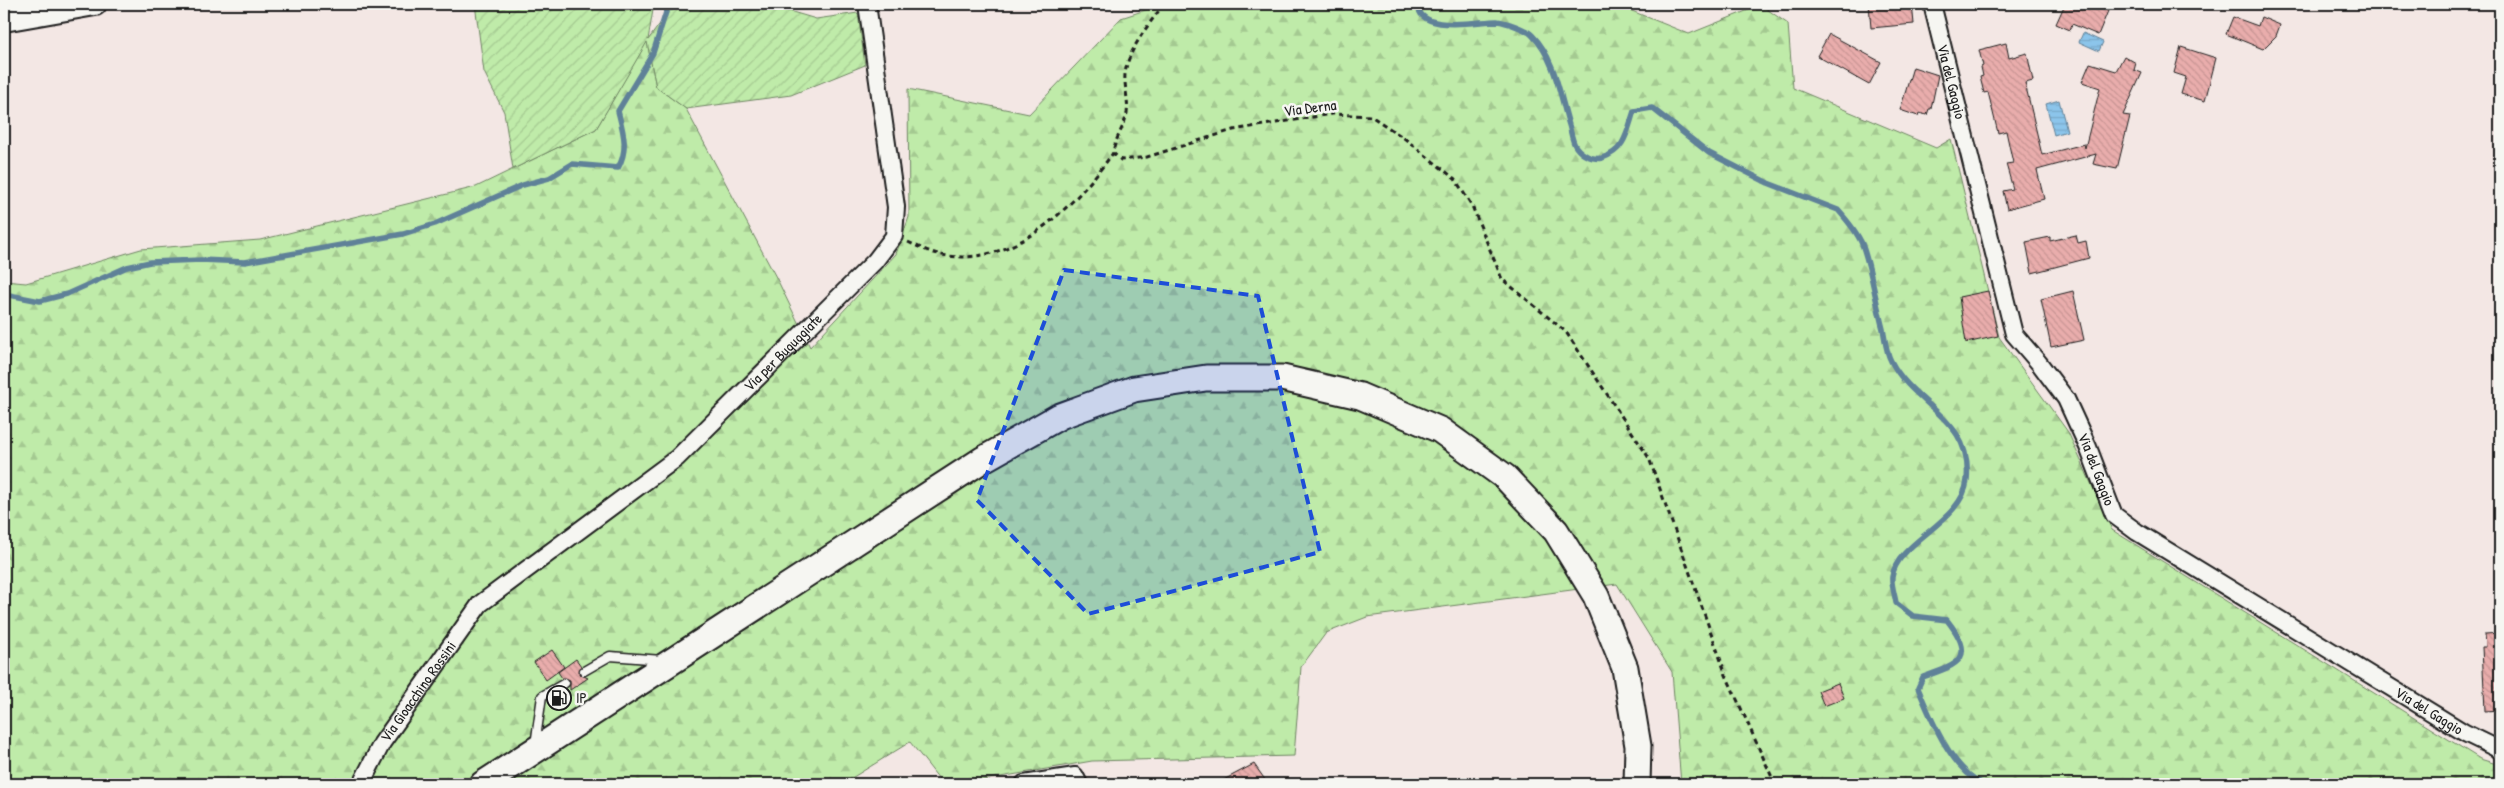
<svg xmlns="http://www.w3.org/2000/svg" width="2504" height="788" font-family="'Patrick Hand',sans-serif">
<defs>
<pattern id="forest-firs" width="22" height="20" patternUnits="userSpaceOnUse" patternTransform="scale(1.25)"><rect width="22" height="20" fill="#bfeba9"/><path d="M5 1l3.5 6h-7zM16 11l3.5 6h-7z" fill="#a4c991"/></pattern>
<pattern id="garden-furrows" width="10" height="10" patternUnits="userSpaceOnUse" patternTransform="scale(1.25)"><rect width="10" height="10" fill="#bfeba9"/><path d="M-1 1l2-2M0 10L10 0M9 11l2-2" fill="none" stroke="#a4c991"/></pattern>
<pattern id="water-rules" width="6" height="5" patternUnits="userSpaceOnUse" patternTransform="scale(1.25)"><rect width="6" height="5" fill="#8cc5eb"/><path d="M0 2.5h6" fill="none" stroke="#78a9c9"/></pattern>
<pattern id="building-back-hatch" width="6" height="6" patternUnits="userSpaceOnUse" patternTransform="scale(1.25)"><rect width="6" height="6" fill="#e9adac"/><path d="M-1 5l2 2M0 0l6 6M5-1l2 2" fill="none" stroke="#c79493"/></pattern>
</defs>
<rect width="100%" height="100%" fill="#f3e7e4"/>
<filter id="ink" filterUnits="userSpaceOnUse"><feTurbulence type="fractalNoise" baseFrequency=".02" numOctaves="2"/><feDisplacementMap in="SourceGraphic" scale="10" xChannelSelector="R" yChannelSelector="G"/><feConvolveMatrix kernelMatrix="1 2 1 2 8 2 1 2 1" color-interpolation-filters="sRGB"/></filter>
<g filter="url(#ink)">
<polygon fill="url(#forest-firs)" stroke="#6e8462" points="1164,4 1527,4 1562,9 1622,7 1689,34 1761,5 1788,24 1793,88 1936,148 1951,139 1999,337 2068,432 2112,530 2480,759 2500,765 2500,784 1681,784 1672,672 1617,584 1367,617 1326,633 1301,667 1294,756 1092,761 960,784 943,784 910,742 842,784 4,784 4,281 26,283 141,249 260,240 476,187 596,129 647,41 656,87 686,109 778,281 810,347 896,254 909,217 908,89 1029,114 1121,18"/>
<polygon fill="url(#garden-furrows)" stroke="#6e8462" points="475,4 654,4 648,40 670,10 695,4 778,4 779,8 816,19 858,13 865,65 791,95 686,109 656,87 647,42 596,129 513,169 504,112 484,72"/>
<g fill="url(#water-rules)" stroke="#5f8198">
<polygon points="2083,33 2103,42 2099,51 2079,42"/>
<polygon points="2059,100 2067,131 2054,135 2046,104"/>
</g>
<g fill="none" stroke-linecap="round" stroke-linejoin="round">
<g stroke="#5f8198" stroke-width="5.5">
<path d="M1418,4C1418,34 1477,21 1497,21C1506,22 1526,29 1532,35C1555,58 1560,95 1569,125C1571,131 1572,142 1576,147C1582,155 1592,160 1602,158C1625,151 1627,132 1634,111L1652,108L1709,153L1768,183L1838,210C1846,219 1857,232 1862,244C1871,268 1876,303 1883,329C1885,339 1886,352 1891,361C1915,408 1973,418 1967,480C1963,522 1897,541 1892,577C1891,585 1895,595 1896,603L1913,616L1947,620C1977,658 1960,664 1923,677L1918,688C1931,719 1951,769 1983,784"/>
<path d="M4,294L40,301L67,294L127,267L150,262L201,260L245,262L403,234L435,224L523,185L549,178L572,164L618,168C629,149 623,131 618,111L653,53L667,9L685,4"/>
</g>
</g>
<g fill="url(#building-back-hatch)" stroke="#1c1c1c">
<polygon points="1869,4 1912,4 1914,24 1871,28"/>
<polygon points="2065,4 2094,4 2108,11 2098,35 2072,24 2070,30 2056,24"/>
<polygon points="2233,17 2258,26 2261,17 2280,25 2276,36 2263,49 2226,34"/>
<polygon points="1829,34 1881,62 1869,85 1817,56"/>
<polygon points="2006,43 2009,58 2027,53 2033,81 2025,83 2042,155 2084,144 2085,148 2100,88 2082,82 2090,63 2116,71 2124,56 2136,63 2134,70 2142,73 2123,115 2130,116 2117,169 2093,164 2096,154 2037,170 2044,199 2007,209 2003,191 2013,189 2006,164 2013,163 2006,131 1998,133 1988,92 1984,93 1980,77 1983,76 1981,67 1983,66 1979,50"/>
<polygon points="2181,47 2216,58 2205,101 2181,94 2186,77 2174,73"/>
<polygon points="1913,67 1938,75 1931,109 1929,109 1927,115 1919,113 1918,116 1900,110"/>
<polygon points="2076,235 2078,243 2086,241 2089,258 2032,273 2026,242 2050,237 2050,241"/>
<polygon points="1988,291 1998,336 1966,343 1959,297"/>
<polygon points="2073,291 2084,340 2051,347 2041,299"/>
<polygon points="2500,633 2500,710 2485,711 2482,647 2486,647 2485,634"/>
<polygon points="552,650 564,667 546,680 534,662"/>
<polygon points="576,659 581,666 579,674 588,678 570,690 570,680 562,678 558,672"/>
<polygon points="1838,683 1844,698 1824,706 1818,691"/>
<polygon points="1254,764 1268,784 1216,784"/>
</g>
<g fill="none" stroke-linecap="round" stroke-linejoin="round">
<defs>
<g id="lane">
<polyline points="584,671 610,656 662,660"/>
<polyline points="535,745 542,696 565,683"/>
</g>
<g id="street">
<path id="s1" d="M1932,4L2014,334L2039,363L2066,399L2088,447L2114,515L2137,532L2465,733L2500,750"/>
<path id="s2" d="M361,784L382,743L480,604L677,458L875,261L894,236L896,207L867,4"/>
<polyline points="1024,784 1075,776 1079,784"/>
</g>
<polyline id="secondary" points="4,20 95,4"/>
<polyline id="primary" points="483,784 982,460 1060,416 1134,389 1206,378 1282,378 1360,396 1440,430 1505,477 1556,531 1596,596 1625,668 1638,746 1637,784"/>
</defs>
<use href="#lane" stroke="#1c1c1c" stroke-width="11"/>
<use href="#street" stroke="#1c1c1c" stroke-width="20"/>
<use href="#secondary" stroke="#1c1c1c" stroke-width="26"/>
<use href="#primary" stroke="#1c1c1c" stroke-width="29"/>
<g stroke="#1c1c1c" stroke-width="3" stroke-dasharray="5 4" stroke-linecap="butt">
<path d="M1164,4C1150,22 1127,52 1125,74C1124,87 1129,101 1127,113C1124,128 1115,138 1113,153L1121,160L1147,157L1233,130L1332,114L1371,116L1404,138L1455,179L1472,206L1502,279L1566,332L1649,458L1726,675L1775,784"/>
<path d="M908,242C921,248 933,254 948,256C1018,265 1075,205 1113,153"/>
</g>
<use href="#lane" stroke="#f6f6f2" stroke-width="8"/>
<use href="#street" stroke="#f6f6f2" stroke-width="16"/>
<use href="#secondary" stroke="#f6f6f2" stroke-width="22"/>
<use href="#primary" stroke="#f6f6f2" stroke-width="25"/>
</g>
</g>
<path fill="#1d4ed8" fill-opacity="0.2" stroke="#1d4ed8" stroke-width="4" stroke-dasharray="10 6" stroke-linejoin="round" d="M1064,270L1258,296L1320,552L1088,614L977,500Z"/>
<defs>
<symbol id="fuel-ring" viewBox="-11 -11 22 22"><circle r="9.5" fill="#f6f6f2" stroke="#1c1c1c" stroke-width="1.5"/><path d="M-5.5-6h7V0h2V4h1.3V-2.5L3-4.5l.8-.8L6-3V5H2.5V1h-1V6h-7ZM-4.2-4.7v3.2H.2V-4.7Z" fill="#1c1c1c"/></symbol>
</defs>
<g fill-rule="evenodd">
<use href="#fuel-ring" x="545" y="684" width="28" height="28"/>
</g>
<g text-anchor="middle" stroke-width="5" stroke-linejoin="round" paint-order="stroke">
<g font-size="15" fill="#1c1c1c" stroke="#f6f6f2">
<text dy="5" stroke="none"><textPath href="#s1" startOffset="80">Via del Gaggio</textPath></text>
<text transform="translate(1310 108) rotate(-7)" y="5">Via Derna</text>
<text dy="5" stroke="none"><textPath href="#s2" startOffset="611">Via per Buguggiate</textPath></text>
<text dy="5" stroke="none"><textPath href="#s1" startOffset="500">Via del Gaggio</textPath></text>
<text dy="5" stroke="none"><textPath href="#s2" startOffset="109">Via Gioacchino Rossini</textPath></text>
<text dy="5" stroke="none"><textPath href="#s1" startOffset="920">Via del Gaggio</textPath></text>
</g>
<g font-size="15" fill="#1c1c1c" stroke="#f6f6f2" text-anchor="start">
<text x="576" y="703">IP</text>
</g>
</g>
<rect width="2504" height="788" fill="none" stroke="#f6f6f2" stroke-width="20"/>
<rect x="10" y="10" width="2484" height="768" fill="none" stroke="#1c1c1c" stroke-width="2" filter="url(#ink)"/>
</svg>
